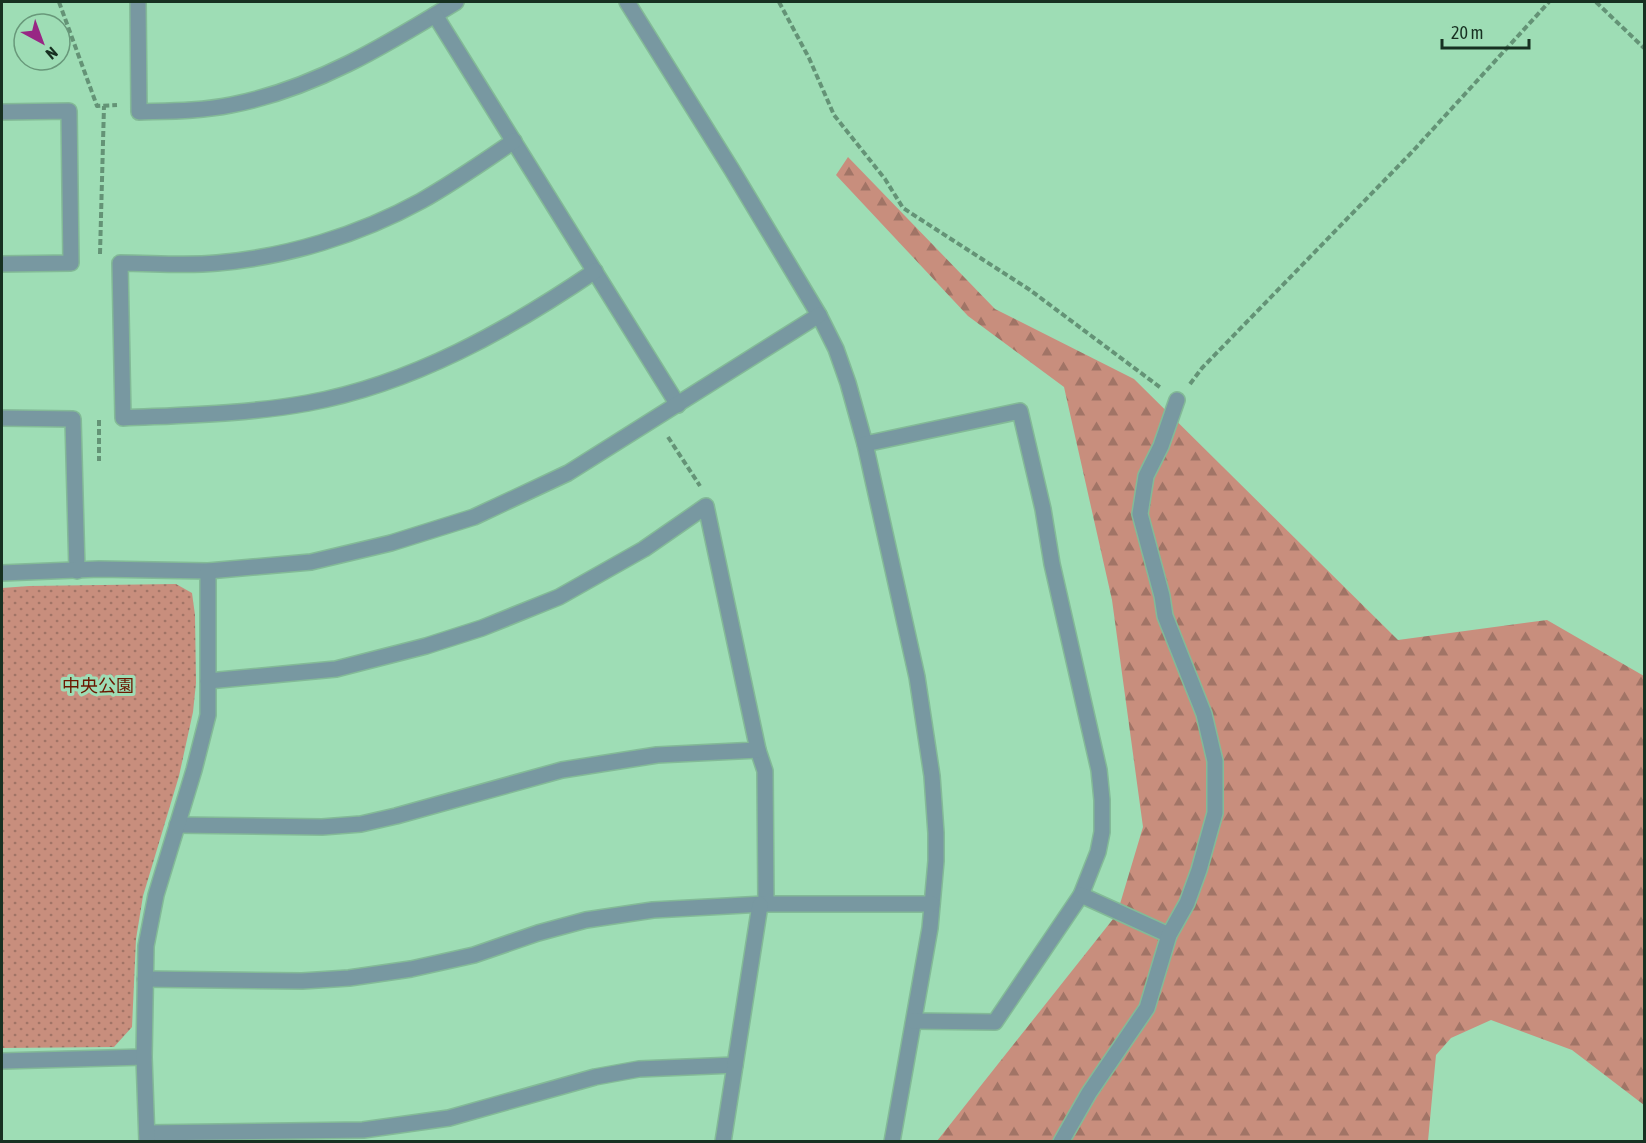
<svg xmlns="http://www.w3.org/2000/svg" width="1646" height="1143" font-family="'Asap Condensed','Noto Sans JP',sans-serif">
<defs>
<pattern id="forest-firs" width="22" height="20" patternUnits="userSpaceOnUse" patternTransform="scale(1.5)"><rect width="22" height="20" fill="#c88e7d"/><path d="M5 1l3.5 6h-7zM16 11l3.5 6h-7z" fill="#a17466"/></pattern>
<pattern id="park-dots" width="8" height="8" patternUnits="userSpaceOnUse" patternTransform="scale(1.5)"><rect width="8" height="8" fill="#c88e7d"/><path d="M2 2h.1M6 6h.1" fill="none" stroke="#a17466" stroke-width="1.8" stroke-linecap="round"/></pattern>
</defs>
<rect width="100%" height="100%" fill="#9eddb5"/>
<polygon fill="url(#forest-firs)" points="848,157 995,309 1134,379 1398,640 1547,620 1644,676 1644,1105 1572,1050 1491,1020 1451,1038 1436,1055 1428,1141 937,1141 1117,914 1143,827 1112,600 1064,387 968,316 836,175"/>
<polygon fill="url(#park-dots)" points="176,584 192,593 195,615 196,683 193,712 179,776 143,896 136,939 132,1027 114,1047 2,1048 2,588 29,586"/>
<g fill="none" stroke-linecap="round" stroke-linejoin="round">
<defs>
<g id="minor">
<path d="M138,2L139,112C170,111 201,111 231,105C314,89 386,45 456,2"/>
<polyline points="627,2 732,170 819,315 836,349 848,383 865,444 917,677 932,776 936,833 936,861 930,928 892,1142"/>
<polyline points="435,15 678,405"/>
<polyline points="2,112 69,111 71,263 2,264"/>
<path d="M514,141C483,162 453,183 421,201C359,235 287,257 217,263C185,266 152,263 120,263L123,418C185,415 247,414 308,403C412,384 508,330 595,271"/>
<polyline points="2,418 73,419 77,571"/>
<polyline points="865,444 1020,411 1043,509 1052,564 1099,770 1102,800 1102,832 1098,852 1081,895 995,1022 914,1021"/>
<polyline points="2,573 99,569 208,571 311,562 391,543 474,517 568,473 819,315"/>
<polyline points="758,750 765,771 766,904"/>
<polyline points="177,825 322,827 361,824 396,816 562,770 657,755 758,750 706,506 644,549 559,597 482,628 426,646 336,669 208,681"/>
<polyline points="1081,895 1169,935"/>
<polyline points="145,979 302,981 349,978 411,969 474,955 538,933 586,920 653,910 766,904 932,904"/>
<polyline points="2,1061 144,1057"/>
<polyline points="147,1133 363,1130 449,1118 595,1077 639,1069 735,1065"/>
<polyline points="147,1142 144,1057 146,946 156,895 194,770 208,715 208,571"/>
<polyline points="723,1142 760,905"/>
<polyline points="1061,1142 1089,1093 1147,1008 1169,935 1187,903 1199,870 1215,813 1215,761 1204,714 1165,616 1162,596 1140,514 1146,476 1161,446 1177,400"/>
</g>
</defs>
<use href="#minor" stroke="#83ba97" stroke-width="18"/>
<g stroke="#649376" stroke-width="4" stroke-dasharray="6 3" stroke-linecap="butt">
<polyline points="59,2 97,106 117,105"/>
<polyline points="779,2 809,58 834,115 885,179 903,208 1030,290 1161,388"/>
<polyline points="1596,2 1644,48"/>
<polyline points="100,254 104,106"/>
<polyline points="1190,384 1202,368 1412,152 1549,2"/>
<polyline points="99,420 99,461"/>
<polyline points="668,437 700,486"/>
</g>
<use href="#minor" stroke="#7898a1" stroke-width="15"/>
</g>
<g text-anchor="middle" stroke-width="6" stroke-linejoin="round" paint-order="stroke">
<g font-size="18" fill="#6b1700" stroke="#9eddb5">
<text x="98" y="692">中央公園</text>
</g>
</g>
<rect width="1646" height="1143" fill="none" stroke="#173021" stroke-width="6"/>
<g transform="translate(42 42) rotate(139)"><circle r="28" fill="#9eddb5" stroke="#68987a" stroke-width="1.5"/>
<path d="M0-4.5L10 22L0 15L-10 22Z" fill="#982684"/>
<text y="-9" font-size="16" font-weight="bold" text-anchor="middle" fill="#173021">N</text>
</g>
<path d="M1442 39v9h87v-9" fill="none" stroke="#173021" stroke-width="3"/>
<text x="1451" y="39" font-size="18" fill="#173021" stroke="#9eddb5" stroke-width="4.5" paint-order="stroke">20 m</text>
</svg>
